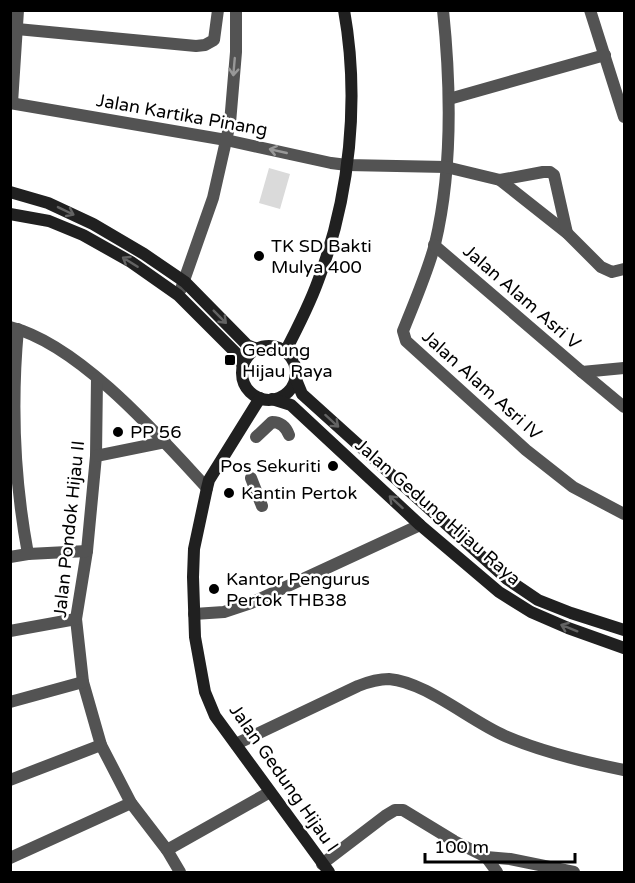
<svg xmlns="http://www.w3.org/2000/svg" width="635" height="883" font-family="'Varela Round',sans-serif">
<rect width="100%" height="100%" fill="#fff"/>
<polygon fill="#dadada" points="269,168 290,174 280,209 259,203"/>
<g fill="none" stroke-linecap="round" stroke-linejoin="round">
<g stroke="#535353" stroke-width="12">
<path d="M443,10C451,87 453,169 435,244C427,274 414,303 403,331L406,341L526,450L573,487L624,514"/>
<polyline points="590,10 624,117"/>
<polyline points="17,29 196,46 205,45 214,40 218,10"/>
<polyline points="449,99 605,55"/>
<polyline points="10,103 226,140 331,163 347,165 446,167 500,180 567,233 601,267 612,272 624,269"/>
<polyline points="12,103 18,10"/>
<polyline points="500,180 543,172 550,172 554,175 567,233"/>
<polyline points="434,245 582,372 624,368"/>
<polyline points="181,289 213,198 230,123 236,52 236,10"/>
<path d="M10,327C79,344 160,437 207,488"/>
<path d="M18,329C11,405 14,479 28,554"/>
<polyline points="582,372 624,407"/>
<polyline points="97,378 96,456 87,551 76,619 83,682 101,745 131,803 167,850 180,872"/>
<path d="M256,437L272,422C281,422 286,427 289,435"/>
<polyline points="96,456 165,442"/>
<polyline points="251,478 262,506"/>
<polyline points="10,557 28,554 87,551"/>
<polyline points="194,614 224,612 251,603 420,525"/>
<polyline points="10,631 76,619"/>
<polyline points="10,702 83,682"/>
<path d="M236,744L358,686C368,682 378,679 389,679C426,682 470,721 505,736C542,752 584,762 624,770"/>
<polyline points="10,780 101,745"/>
<polyline points="167,850 270,792"/>
<polyline points="486,857 497,872"/>
<polyline points="10,858 131,803"/>
<polyline points="322,864 385,816 395,810 403,810 454,841 486,857 510,859 574,872"/>
</g>
<g stroke="#202020" stroke-width="12">
<polyline points="10,192 48,203 93,224 144,254 185,282 247,345 257,349"/>
<polyline points="10,214 49,221 83,235 131,262 178,295 236,353 243,366"/>
<circle cx="269" cy="373" r="27"/>
<path d="M285,352C297,329 309,306 318,281C350,197 360,99 344,10"/>
<polyline points="295,377 302,394 507,579 538,600 571,613 624,630"/>
<polyline points="260,398 209,480 207,488 194,549 193,577 195,637 205,692 215,716 329,872"/>
<polyline points="272,399 291,405 420,525 499,592 531,612 568,628 624,648"/>
</g>
</g>
<defs><path id="oneway-shaft" d="M-6 0H5M1.5-3L5.5 0L1.5 3" fill="none" stroke-width="1.6" stroke-linecap="round" stroke-linejoin="round" transform="scale(1.5)"/></defs>
<g stroke="#989898">
<use href="#oneway-shaft" transform="translate(234 67) rotate(95)"/>
<use href="#oneway-shaft" transform="translate(278 151) rotate(-167)"/>
</g>
<g stroke="#636363">
<use href="#oneway-shaft" transform="translate(66 211) rotate(26)"/>
<use href="#oneway-shaft" transform="translate(130 262) rotate(-148)"/>
<use href="#oneway-shaft" transform="translate(220 317) rotate(45)"/>
<use href="#oneway-shaft" transform="translate(332 421) rotate(42)"/>
<use href="#oneway-shaft" transform="translate(396 502) rotate(-138)"/>
<use href="#oneway-shaft" transform="translate(569 628) rotate(-158)"/>
</g>
<g fill="#000" stroke="#fff" stroke-width="2">
<circle cx="259" cy="256" r="6"/>
<rect x="224" y="354" width="12" height="12" rx="3"/>
<circle cx="118" cy="432" r="6"/>
<circle cx="333" cy="466" r="6"/>
<circle cx="229" cy="493" r="6"/>
<circle cx="214" cy="589" r="6"/>
</g>
<g text-anchor="middle" stroke-width="5" stroke-linejoin="round" paint-order="stroke">
<g font-size="18" fill="#000" stroke="#fff">
<text transform="translate(182 115) rotate(10)" y="6">Jalan Kartika Pinang</text>
<text transform="translate(522 297) rotate(41)" y="6">Jalan Alam Asri V</text>
<text transform="translate(482 385) rotate(42)" y="6">Jalan Alam Asri IV</text>
<text transform="translate(438 512) rotate(41)" y="6">Jalan Gedung Hijau Raya</text>
<text transform="translate(69 529) rotate(-84)" y="6">Jalan Pondok Hijau II</text>
<text transform="translate(284 778) rotate(55)" y="6">Jalan Gedung Hijau I</text>
</g>
<g font-size="18" fill="#000" stroke="#fff" text-anchor="start">
<text x="271" y="252">TK SD Bakti<tspan x="271" dy="21">Mulya 400</tspan></text>
<text x="242" y="356">Gedung<tspan x="242" dy="21">Hijau Raya</tspan></text>
<text x="130" y="438">PP 56</text>
<text x="321" y="472" text-anchor="end">Pos Sekuriti</text>
<text x="241" y="499">Kantin Pertok</text>
<text x="226" y="585">Kantor Pengurus<tspan x="226" dy="21">Pertok THB38</tspan></text>
</g>
</g>
<rect width="635" height="883" fill="none" stroke="#000000" stroke-width="24"/>
<path d="M425 853v9h150v-9" fill="none" stroke="#000000" stroke-width="3"/>
<text x="434" y="853" font-size="18" fill="#000000" stroke="#ffffff" stroke-width="4.5" paint-order="stroke">100 m</text>
</svg>
